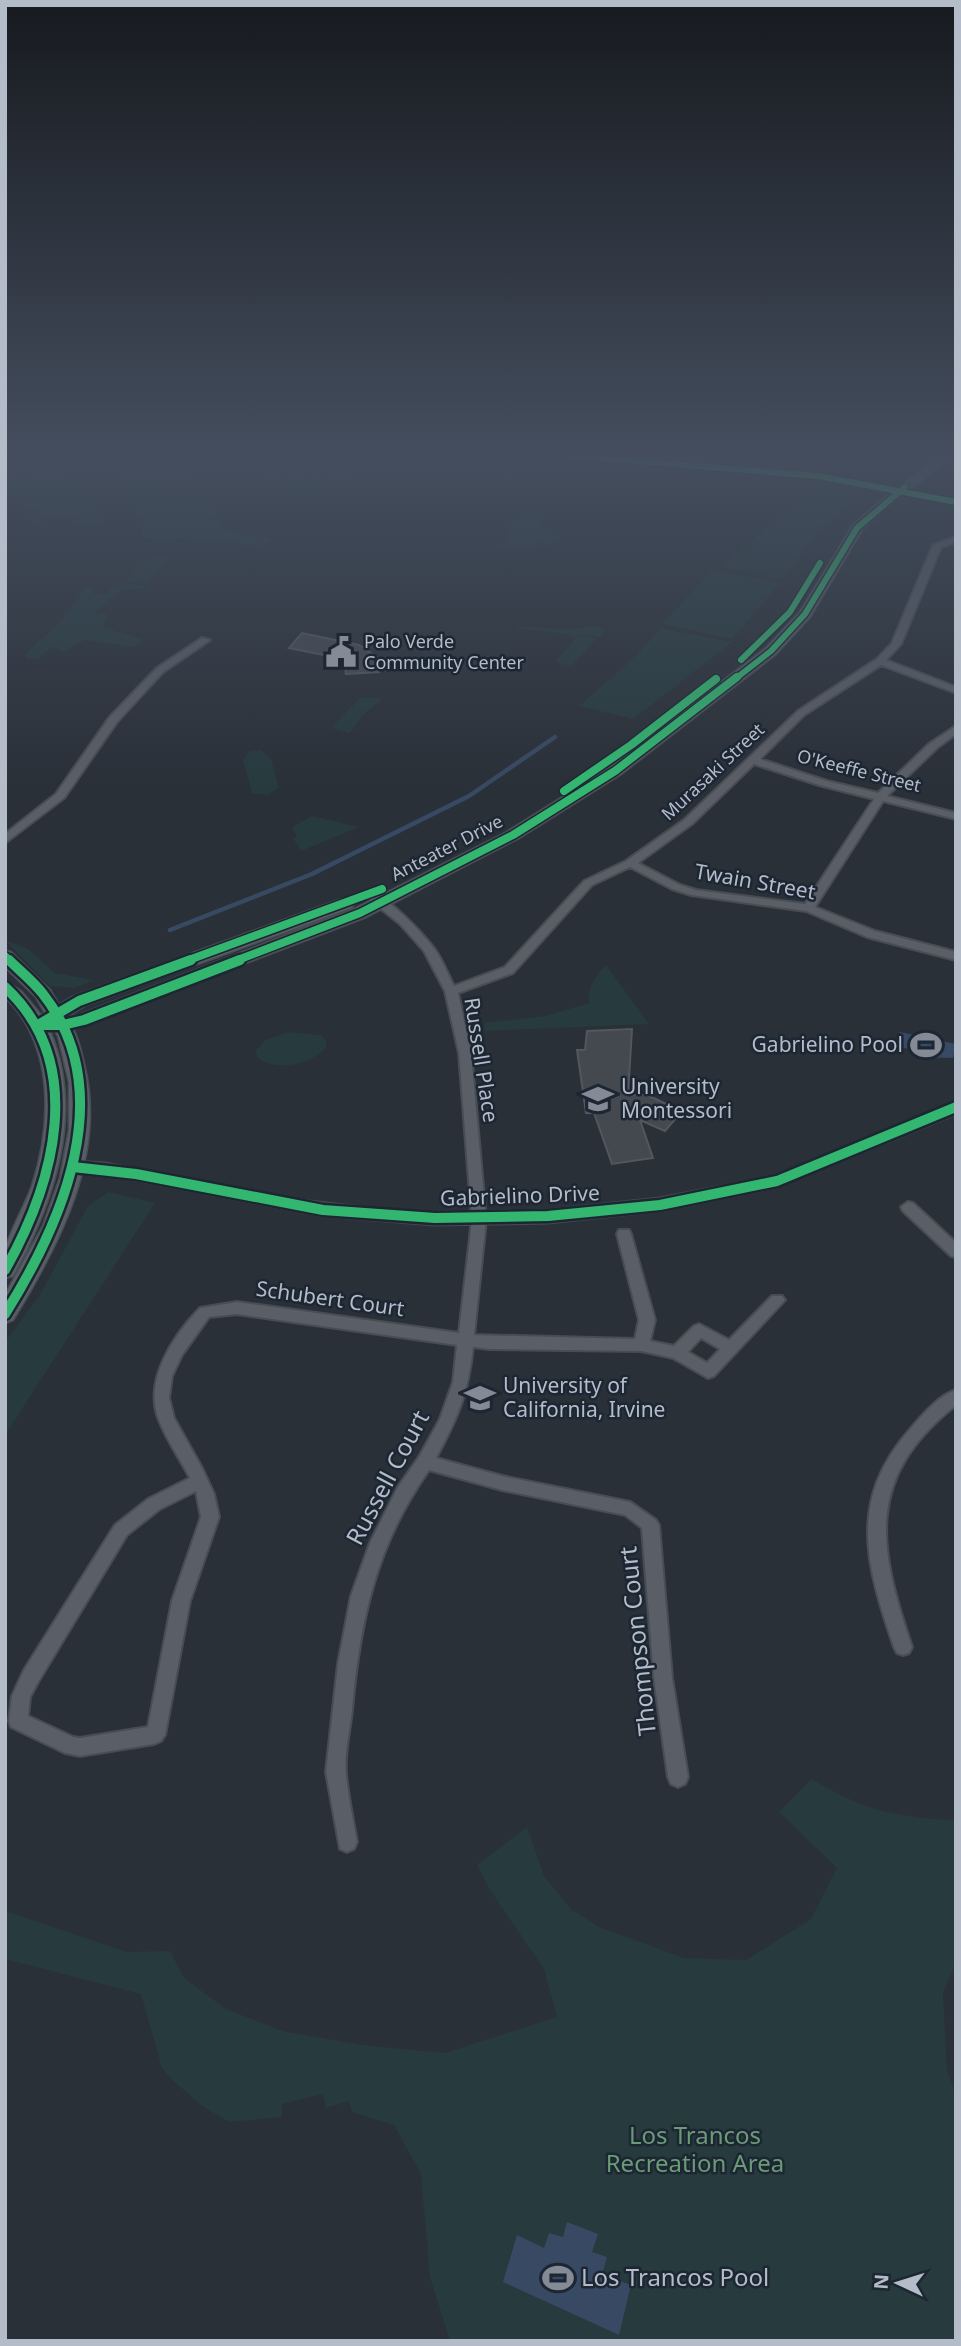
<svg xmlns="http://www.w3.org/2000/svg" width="961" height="2346" font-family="'Noto Sans',sans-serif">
<rect width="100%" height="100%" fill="#2a3038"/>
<g fill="#273a3e">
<polygon points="117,455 145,458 139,466 181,474 188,467 203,468 180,479 146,478 149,481 126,489 127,465"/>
<polygon points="207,455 256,457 244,463 263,456 268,459 257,467 280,479 289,479 296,476 320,479 347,469 349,473 343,474 345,477 339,482 311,486 316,494 311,506 297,501 304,491 266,481 252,494 246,493 265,477 265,472 234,464 240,462 182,458"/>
<polygon points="734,455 902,455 884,470 872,471"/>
<polygon points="43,470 65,471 54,483 87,489 88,502 28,510 5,486 5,475 31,480"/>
<polygon points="812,482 857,487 860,492 821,527 783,579 720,567 784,514"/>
<polygon points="156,484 167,486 158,491 165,496 162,502 168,498 162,490 222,509 209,520 223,521 219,530 272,539 262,548 235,543 181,538 169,543 140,537 144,519 127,494"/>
<polygon points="91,503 104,525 77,522 77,518 45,515 43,521 36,523 26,513"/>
<polygon points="526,515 543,518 538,525 564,537 552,540 556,543 538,547 543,543 542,539 532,548 495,550 511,537 510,524"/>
<polygon points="158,554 167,557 167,563 145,584 127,581 133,572"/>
<polygon points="712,570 780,583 732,639 662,624"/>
<path d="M124,583L147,586L145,589H124L93,614H109L103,627L144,640L134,647L85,640L64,651L52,647L37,659H27L25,655C47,632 71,618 83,588H93L92,594H109L111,588Z"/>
<polygon points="518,626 571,630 592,626 604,629 601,637 580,635 596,639 570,666 555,662 579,635 572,638 567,634 516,628"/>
<polygon points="661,628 732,642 633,719 579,706 635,657"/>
<polygon points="361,697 383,699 366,712 349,733 331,728"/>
<polygon points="261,750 271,759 279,788 267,795 252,793 243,760 250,751"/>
<polygon points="312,816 359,827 301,851 293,838 297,837 292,827"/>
<polygon points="5,940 28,949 55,973 94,980 75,988 50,986"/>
<path d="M606,965L649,1024L485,1031L484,1023L546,1016L589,1003C587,986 595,977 606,965Z"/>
<path d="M289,1032L321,1035L326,1041V1047C311,1065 276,1073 257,1057L256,1051L265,1040Z"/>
<polygon points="108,1192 155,1203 5,1435 5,1342 40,1295 88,1206"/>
<path d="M812,1779C862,1810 897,1818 956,1820V1962L943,1993L947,2071L956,2095V2341H450L430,2277L421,2174L394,2125L352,2112L349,2101L326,2108L323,2094L282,2104V2117L229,2122L201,2105L172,2080L162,2068L141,1994L5,1959V1911L127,1952L170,1951L184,1978L226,2009L282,2031L362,2045L445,2053L557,2017L544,1969L490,1890L477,1865L527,1827L544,1876L572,1910L599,1927L684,1958L746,1960L811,1919L837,1868L779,1812Z"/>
</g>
<g fill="#384963">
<polygon points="900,1032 956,1044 953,1058 917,1057 911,1049 897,1047"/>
<polygon points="567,2222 598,2234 592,2252 607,2257 602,2275 631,2285 619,2335 503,2282 517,2235 544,2248 549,2233 563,2237"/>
</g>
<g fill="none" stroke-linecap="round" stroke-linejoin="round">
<polyline stroke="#384963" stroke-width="4.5" points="170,930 312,874 469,796 555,737"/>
</g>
<g fill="#444950" stroke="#52575f" stroke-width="2">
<polygon points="302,633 359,645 377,657 379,672 346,674 344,659 289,648"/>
<polygon points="632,1029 628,1095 647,1095 682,1111 665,1131 640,1120 653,1158 612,1164 594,1113 586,1113 577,1050 585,1050 587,1031"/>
</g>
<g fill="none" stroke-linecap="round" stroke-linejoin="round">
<defs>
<g id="minor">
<path d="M956,537V542L941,547L901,644L886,660L956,687V693L881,665L804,715L760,759L827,781L878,793L929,744L956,726V734L937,748L887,796L956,813V819L883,801L815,907L875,931L956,952V960L867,937L806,911L691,895L672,889L630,867L592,885L513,973L458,993L471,1053L486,1220L474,1335L635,1339L639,1320L617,1234L619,1230H629L631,1234L655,1320L650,1341L674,1346L694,1326L699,1324L729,1340L772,1296H782L785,1300L714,1376L708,1378L673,1358L641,1351L489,1349L473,1347C468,1394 458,1417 436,1458L502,1476L630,1502L656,1520L659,1525L672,1678L688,1777L685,1784L678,1787L671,1784L668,1777L654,1678L642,1528L625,1515L502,1490L429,1470C376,1545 360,1620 352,1710C350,1730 344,1753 346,1774C348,1796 353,1820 357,1842L354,1849L347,1852L340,1849L326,1772L338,1664L351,1596L370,1543L398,1487L419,1457L440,1419L453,1382L457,1345L237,1314L209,1317L182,1355L172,1376L169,1398L174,1418L202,1468L214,1494L219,1517L190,1601L165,1735L161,1741L154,1744L80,1756L65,1753L11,1727L9,1721L12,1696L24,1670L115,1525L148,1499L190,1478C180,1459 167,1441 159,1420C143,1381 173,1336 200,1308L237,1302L459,1333L472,1220L459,1053L445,991L424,951L400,924L366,897V893C383,890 422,933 433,947C442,958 447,973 454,986L505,967L584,881L626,861L684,820L798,711L877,659L892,643L933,545ZM754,764L819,785L874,799L805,904L696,890L680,885L638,863L692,824ZM701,1338L720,1349L707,1363L688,1352ZM196,1491L201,1517L172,1601L148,1727L80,1738L73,1737L28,1716L30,1697L38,1682L127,1535L160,1509Z"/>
<polygon points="202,638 210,640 163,672 117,722 64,798 5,843 5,834 56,794 109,718 157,668"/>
<polygon points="908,1202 913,1203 956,1243 956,1257 951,1256 903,1211 901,1207"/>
<path d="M956,1390V1405C864,1478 878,1547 912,1647L909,1653L903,1655L897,1653L894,1647C866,1565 847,1500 911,1428C923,1414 938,1396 956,1390Z"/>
</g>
<g id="tertiary">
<polygon points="900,488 956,499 956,505 897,493 897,489"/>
<polygon points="956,1101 956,1114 777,1187 660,1211 548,1223 435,1225 323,1216 136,1180 73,1173 64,1167 73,1161 105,1163 292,1199 379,1209 435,1212 548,1210 660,1198 774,1176"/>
</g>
<path id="secondary" d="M558,455C672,455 787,467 898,487L943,455H956L881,511L862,530L810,617L776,654L621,774L519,838L366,917L73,1029C79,1040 81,1052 84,1064C107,1155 59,1245 13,1320L5,1323V1295L43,1226L60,1178L69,1130V1082L58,1036L55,1031H50C85,1113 54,1202 13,1276L5,1278C5,1270 4,1259 5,1251C9,1232 25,1206 32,1186C52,1124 55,1045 5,997V981L21,991L41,1015L45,1013L36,997L5,967V951L11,952L50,990L59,1005L72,997L339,900L345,899L354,904L351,908L86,1005L66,1017L79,1015L354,909L507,832L609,768L766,648L800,612L853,525L890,493L818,479L564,458Z"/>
</defs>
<use href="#minor" stroke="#484c53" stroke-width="4"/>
<use href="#tertiary" stroke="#484c53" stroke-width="3"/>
<use href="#secondary" stroke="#484c53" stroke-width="3"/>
<use href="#minor" fill="#5a5e66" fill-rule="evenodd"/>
<use href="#tertiary" fill="#5a5e66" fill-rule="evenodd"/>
<use href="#secondary" fill="#595d64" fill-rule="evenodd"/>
<defs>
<g id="cycleway-far2">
<polyline points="564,455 818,476 956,502"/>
<polyline points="741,660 790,612 820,563"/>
<polyline points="735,679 771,651 805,614 857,528 905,487"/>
</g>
<g id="cycleway-far1">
<polyline points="564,791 631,745 716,679"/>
<polyline points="5,956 10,961"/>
<polyline points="186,961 382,889"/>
<polyline points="235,961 360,913 513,835 615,771 737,677"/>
</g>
<g id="cycleway">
<path d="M5,987C88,1064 54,1183 5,1270"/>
<polyline points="38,1025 63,1025 84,1020 240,960"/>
<polyline points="38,1025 79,1001 191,960"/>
<polyline points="73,1167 136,1174 323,1210 435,1218 548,1216 660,1205 777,1181 956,1107"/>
<path d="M5,1314C62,1223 120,1092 43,994C33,981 20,971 9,960"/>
</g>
</defs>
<use href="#cycleway-far2" stroke="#1d2633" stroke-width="9"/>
<use href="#cycleway-far1" stroke="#1d2633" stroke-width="11"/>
<use href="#cycleway" stroke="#1d2633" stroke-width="15"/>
<use href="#cycleway-far2" stroke="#33b770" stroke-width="6"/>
<use href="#cycleway-far1" stroke="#33b770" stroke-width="8"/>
<use href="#cycleway" stroke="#33b770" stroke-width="10"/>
</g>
<linearGradient id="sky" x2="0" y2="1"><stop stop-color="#171a1f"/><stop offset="0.58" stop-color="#444e5e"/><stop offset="1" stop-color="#444e5e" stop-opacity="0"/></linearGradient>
<rect width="961" height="784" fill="url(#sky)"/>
<defs>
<symbol id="civic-bare" viewBox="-9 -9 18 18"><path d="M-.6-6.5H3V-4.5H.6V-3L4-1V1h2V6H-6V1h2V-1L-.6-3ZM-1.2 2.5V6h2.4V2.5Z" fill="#848b96" stroke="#1d2633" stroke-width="2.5" paint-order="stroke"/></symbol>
<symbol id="stadium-bare" viewBox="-9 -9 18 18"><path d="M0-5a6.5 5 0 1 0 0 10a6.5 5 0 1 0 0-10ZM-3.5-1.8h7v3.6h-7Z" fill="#848b96" stroke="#1d2633" stroke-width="2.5" paint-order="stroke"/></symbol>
<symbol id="school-bare" viewBox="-9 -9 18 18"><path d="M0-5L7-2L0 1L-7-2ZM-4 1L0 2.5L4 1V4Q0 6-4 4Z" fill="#848b96" stroke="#1d2633" stroke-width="2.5" paint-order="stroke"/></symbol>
<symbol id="university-bare" viewBox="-9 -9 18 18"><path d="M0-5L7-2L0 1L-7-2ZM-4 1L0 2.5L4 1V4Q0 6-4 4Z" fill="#848b96" stroke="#1d2633" stroke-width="2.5" paint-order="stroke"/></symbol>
</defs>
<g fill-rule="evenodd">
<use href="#civic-bare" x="319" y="630" width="44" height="44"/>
<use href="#stadium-bare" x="904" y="1023" width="44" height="44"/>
<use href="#school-bare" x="576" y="1077" width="44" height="44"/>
<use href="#university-bare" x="458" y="1376" width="44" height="44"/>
<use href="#stadium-bare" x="536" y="2256" width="44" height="44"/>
</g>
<g text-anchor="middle" stroke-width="5" stroke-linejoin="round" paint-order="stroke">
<g font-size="18" fill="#b4bcc9" stroke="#1d2633" text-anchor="start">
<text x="364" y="648">Palo Verde<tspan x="364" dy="21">Community Center</tspan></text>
</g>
<g font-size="18" fill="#b4bcc9" stroke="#1d2633">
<text transform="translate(859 771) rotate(14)" y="6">O'Keeffe Street</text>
<text transform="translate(713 772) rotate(-43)" y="6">Murasaki Street</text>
<text transform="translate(447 848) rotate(-27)" y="6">Anteater Drive</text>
</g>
<g font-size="21" fill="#b4bcc9" stroke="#1d2633">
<text transform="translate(755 882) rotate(10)" y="7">Twain Street</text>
<text transform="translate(481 1060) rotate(81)" y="7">Russell Place</text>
<text transform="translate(520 1196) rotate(-2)" y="7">Gabrielino Drive</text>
<text transform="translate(330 1299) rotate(8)" y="7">Schubert Court</text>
</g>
<g font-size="21" fill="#b4bcc9" stroke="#1d2633" text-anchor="start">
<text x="903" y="1052" text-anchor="end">Gabrielino Pool</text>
<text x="621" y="1094">University<tspan x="621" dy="24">Montessori</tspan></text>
<text x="503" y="1393">University of<tspan x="503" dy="24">California, Irvine</tspan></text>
</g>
<g font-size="24" fill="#b4bcc9" stroke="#1d2633">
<text transform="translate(388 1478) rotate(-62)" y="8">Russell Court</text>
<text transform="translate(638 1641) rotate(-96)" y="8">Thompson Court</text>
</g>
<g font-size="24" fill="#6b9a76" stroke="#1d2633">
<text x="695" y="2144">Los Trancos<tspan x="695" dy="28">Recreation Area</tspan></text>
</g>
<g font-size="24" fill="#b4bcc9" stroke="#1d2633" text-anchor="start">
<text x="581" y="2286">Los Trancos Pool</text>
</g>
</g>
<rect width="961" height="2346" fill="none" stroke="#b4bcc9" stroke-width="14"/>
<g transform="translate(898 2283) rotate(274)" stroke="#1d2633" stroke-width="5" paint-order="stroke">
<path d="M0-5L12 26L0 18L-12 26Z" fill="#b4bcc9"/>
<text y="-10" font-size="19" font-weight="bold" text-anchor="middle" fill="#b4bcc9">N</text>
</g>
</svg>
